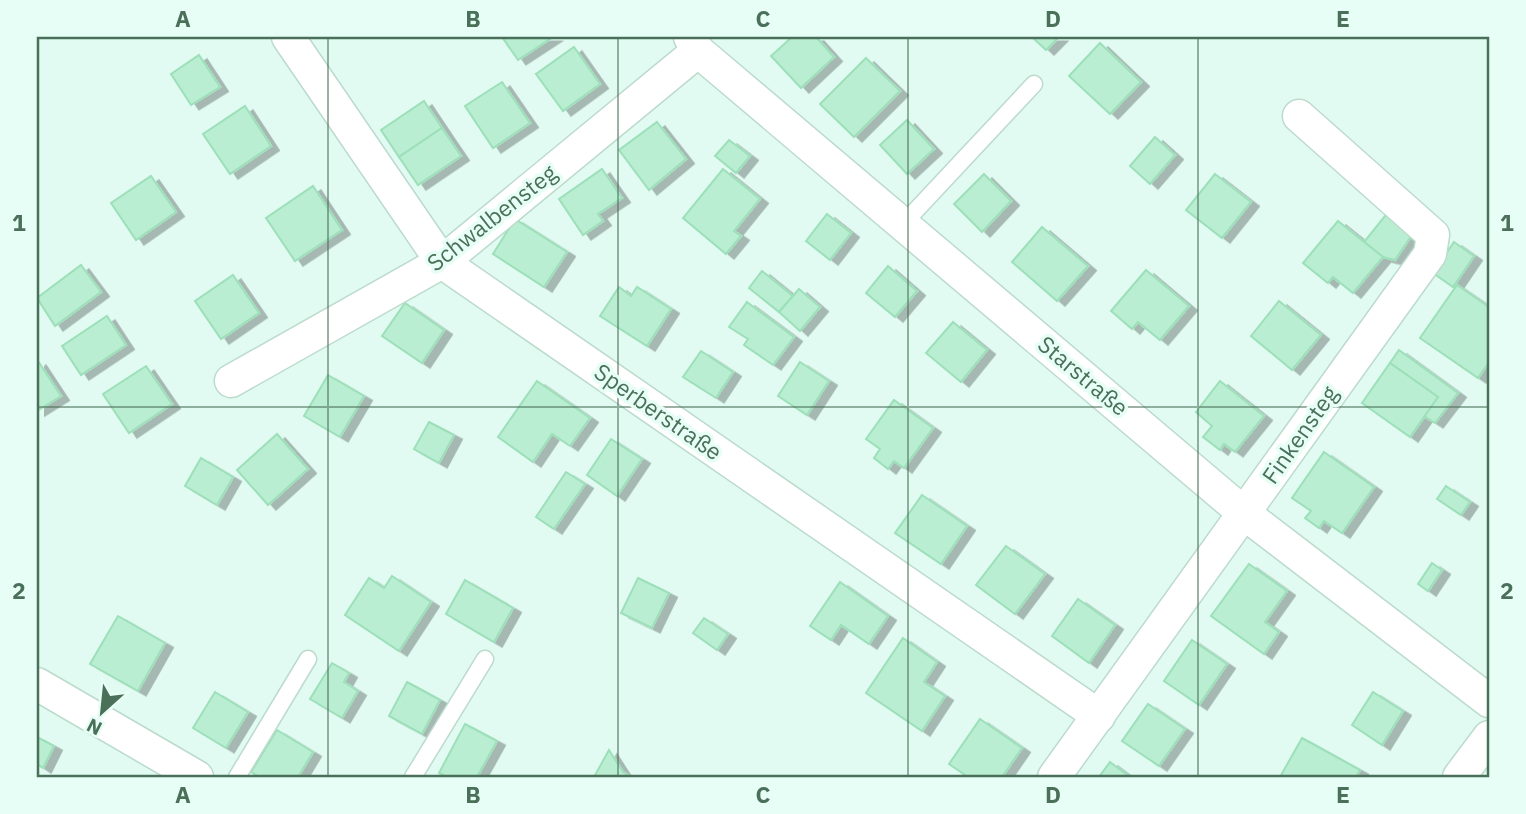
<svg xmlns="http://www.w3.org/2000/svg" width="1526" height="814" font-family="'IBM Plex Sans',sans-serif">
<defs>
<filter id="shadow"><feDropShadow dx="8" dy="4.5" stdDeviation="0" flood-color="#0004"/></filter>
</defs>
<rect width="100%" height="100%" fill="#e1fbf2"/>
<g fill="#baeed2" stroke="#9ce0b9" stroke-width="2" filter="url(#shadow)">
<polygon points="502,37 553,37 518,60"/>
<polygon points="792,37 816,37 834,57 801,88 771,56"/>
<polygon points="1032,37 1059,37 1046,50"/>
<polygon points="1100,43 1141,82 1110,114 1069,76"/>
<polygon points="574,47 600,84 563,111 536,74"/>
<polygon points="199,55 220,87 191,105 171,74"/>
<polygon points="866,58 900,91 854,137 820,104"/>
<polygon points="502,82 530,123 493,148 465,106"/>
<polygon points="424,101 442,128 399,157 381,130"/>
<polygon points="245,106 271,146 230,174 203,134"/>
<polygon points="907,120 934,149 907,174 880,145"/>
<polygon points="657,122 686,159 649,190 619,150"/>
<polygon points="442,128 461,156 418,185 399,157"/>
<polygon points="1155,137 1175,155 1150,184 1130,166"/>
<polygon points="729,140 750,156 736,173 715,156"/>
<polygon points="602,169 622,198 598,214 603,221 583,235 559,199"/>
<polygon points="723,169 760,199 734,231 741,236 726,254 683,218"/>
<polygon points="984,174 1011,201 982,232 954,204"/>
<polygon points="1215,174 1251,202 1222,238 1186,210"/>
<polygon points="151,176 176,212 136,240 111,203"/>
<polygon points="313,186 342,230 295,261 266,218"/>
<polygon points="1389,211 1414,232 1395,260 1383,257 1364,242"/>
<polygon points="827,214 851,233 830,260 806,241"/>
<polygon points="515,219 567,252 544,287 493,254"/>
<polygon points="1338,221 1383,257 1353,293 1333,277 1328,283 1303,263"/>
<polygon points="1042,227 1088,266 1057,301 1012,262"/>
<polygon points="1454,242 1474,256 1453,287 1433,273"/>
<polygon points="81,265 101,292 55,326 37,298"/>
<polygon points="888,266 917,291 895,317 866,293"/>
<polygon points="1146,270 1189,306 1160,340 1138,322 1132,329 1111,311"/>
<polygon points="762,271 793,296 779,312 749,288"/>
<polygon points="233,275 259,313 221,339 195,301"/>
<polygon points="1457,285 1489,307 1489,362 1478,378 1420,338"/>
<polygon points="619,287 631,296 637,287 671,309 647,346 600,316"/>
<polygon points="799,289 820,307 800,331 779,312"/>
<polygon points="1279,301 1321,335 1292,370 1251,336"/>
<polygon points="747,302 794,337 773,365 744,345 748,339 729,327"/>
<polygon points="405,303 444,330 422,363 382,336"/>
<polygon points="107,316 126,345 81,375 62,346"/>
<polygon points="953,322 987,350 961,382 926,353"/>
<polygon points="1399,350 1458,393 1435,423 1424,416 1438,397 1390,363"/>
<polygon points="701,351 733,372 716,398 683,377"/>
<polygon points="38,361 61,396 37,411 37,362"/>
<polygon points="800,362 829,381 807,415 778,396"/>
<polygon points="1390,363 1438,397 1410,437 1362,403"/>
<polygon points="146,366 172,404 129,433 103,394"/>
<polygon points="328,375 364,396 340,437 304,416"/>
<polygon points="537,381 590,418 570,446 552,434 533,462 498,437"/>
<polygon points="1220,381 1264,416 1235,452 1224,444 1220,450 1203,437 1212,426 1196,412"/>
<polygon points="894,400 933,428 904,468 894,461 888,469 874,458 880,449 866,439"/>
<polygon points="429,422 454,435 439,463 414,449"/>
<polygon points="277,434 308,469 268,505 237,470"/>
<polygon points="611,439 642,459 617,496 587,475"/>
<polygon points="1324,452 1374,487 1342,533 1324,521 1319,528 1305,518 1311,511 1292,498"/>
<polygon points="201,458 233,477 217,505 185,486"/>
<polygon points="566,472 585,484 554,529 536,517"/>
<polygon points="1446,486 1470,502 1461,515 1437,499"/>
<polygon points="922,495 967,526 941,564 895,533"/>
<polygon points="1006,546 1045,574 1015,614 976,585"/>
<polygon points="1432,563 1442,570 1428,591 1418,584"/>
<polygon points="1249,564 1287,591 1265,622 1279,632 1264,654 1211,616"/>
<polygon points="392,576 431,602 399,651 345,615 369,578 384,588"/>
<polygon points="638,578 669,593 652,628 621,613"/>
<polygon points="465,580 513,608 494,642 446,614"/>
<polygon points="840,582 888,616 869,644 841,625 831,640 810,626"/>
<polygon points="1078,599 1115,625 1089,663 1052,636"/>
<polygon points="118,616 165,643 138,691 90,664"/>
<polygon points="704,618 728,634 717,650 693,633"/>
<polygon points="903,638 937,662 924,682 945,696 922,731 866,693"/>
<polygon points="1192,640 1227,664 1199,705 1164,681"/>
<polygon points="332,663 349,673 344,682 358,691 342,718 310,699"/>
<polygon points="407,682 440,700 422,734 389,716"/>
<polygon points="215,692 248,712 226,748 193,728"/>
<polygon points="1373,692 1403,711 1382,745 1352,725"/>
<polygon points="1148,704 1185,729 1159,766 1122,741"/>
<polygon points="980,719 1022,748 1002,777 968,777 949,764"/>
<polygon points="465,724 497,741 477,777 447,777 439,773"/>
<polygon points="277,730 313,752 298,777 260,777 251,772"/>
<polygon points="37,737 54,746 43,768 37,764"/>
<polygon points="1302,738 1360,770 1356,777 1280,777"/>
<polygon points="609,750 623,772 631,777 594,777"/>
<polygon points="1110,762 1130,777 1099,777"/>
</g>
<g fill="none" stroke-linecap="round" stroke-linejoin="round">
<defs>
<g id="lane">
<polyline points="904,223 1034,84"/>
<polyline points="237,777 308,659"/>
<polyline points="413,777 485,659"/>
</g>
<g id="street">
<polyline points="288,37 442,262 1099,716"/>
<polyline points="690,37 698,51 1245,514 1489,701"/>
<polyline points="231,381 442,262 698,51"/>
<polyline points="37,684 197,777"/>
<polyline points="1054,777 1430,254 1433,235 1299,116"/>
<polyline points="1459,777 1489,737"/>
</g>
</defs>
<use href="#lane" stroke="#bcdbcc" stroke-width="19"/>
<use href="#street" stroke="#bcdbcc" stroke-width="35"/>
<use href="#lane" stroke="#fff" stroke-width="16"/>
<use href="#street" stroke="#fff" stroke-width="32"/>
</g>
<path fill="none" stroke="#4a7059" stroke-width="2" stroke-opacity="0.55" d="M328,37V777M618,37V777M908,37V777M1198,37V777M37,407H1489"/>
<g text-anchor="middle" stroke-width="7" stroke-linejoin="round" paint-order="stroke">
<g font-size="23" fill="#4a7059" stroke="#e7fef6">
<text transform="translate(492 218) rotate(-38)" y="8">Schwalbensteg</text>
<text transform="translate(1083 376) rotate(40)" y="8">Starstraße</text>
<text transform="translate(658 412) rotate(35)" y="8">Sperberstraße</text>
<text transform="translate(1300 435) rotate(-55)" y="8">Finkensteg</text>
</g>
</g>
<rect width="1526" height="814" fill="none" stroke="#e7fef6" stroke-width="77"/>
<g transform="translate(102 712) rotate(207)" stroke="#e7fef6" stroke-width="5" paint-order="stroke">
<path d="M0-5L12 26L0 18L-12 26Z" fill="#4a7059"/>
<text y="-10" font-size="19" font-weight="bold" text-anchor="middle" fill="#4a7059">N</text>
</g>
<rect x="38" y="38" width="1450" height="738" fill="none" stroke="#4a7059" stroke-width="2.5"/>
<g font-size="23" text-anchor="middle" font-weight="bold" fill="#4a7059">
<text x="183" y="27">A</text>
<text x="473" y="27">B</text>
<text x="763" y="27">C</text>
<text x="1053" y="27">D</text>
<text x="1343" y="27">E</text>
<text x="19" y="231">1</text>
<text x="1507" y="231">1</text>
<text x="19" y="599">2</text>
<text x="1507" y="599">2</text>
<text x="183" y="803">A</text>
<text x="473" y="803">B</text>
<text x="763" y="803">C</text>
<text x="1053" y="803">D</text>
<text x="1343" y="803">E</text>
</g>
</svg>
